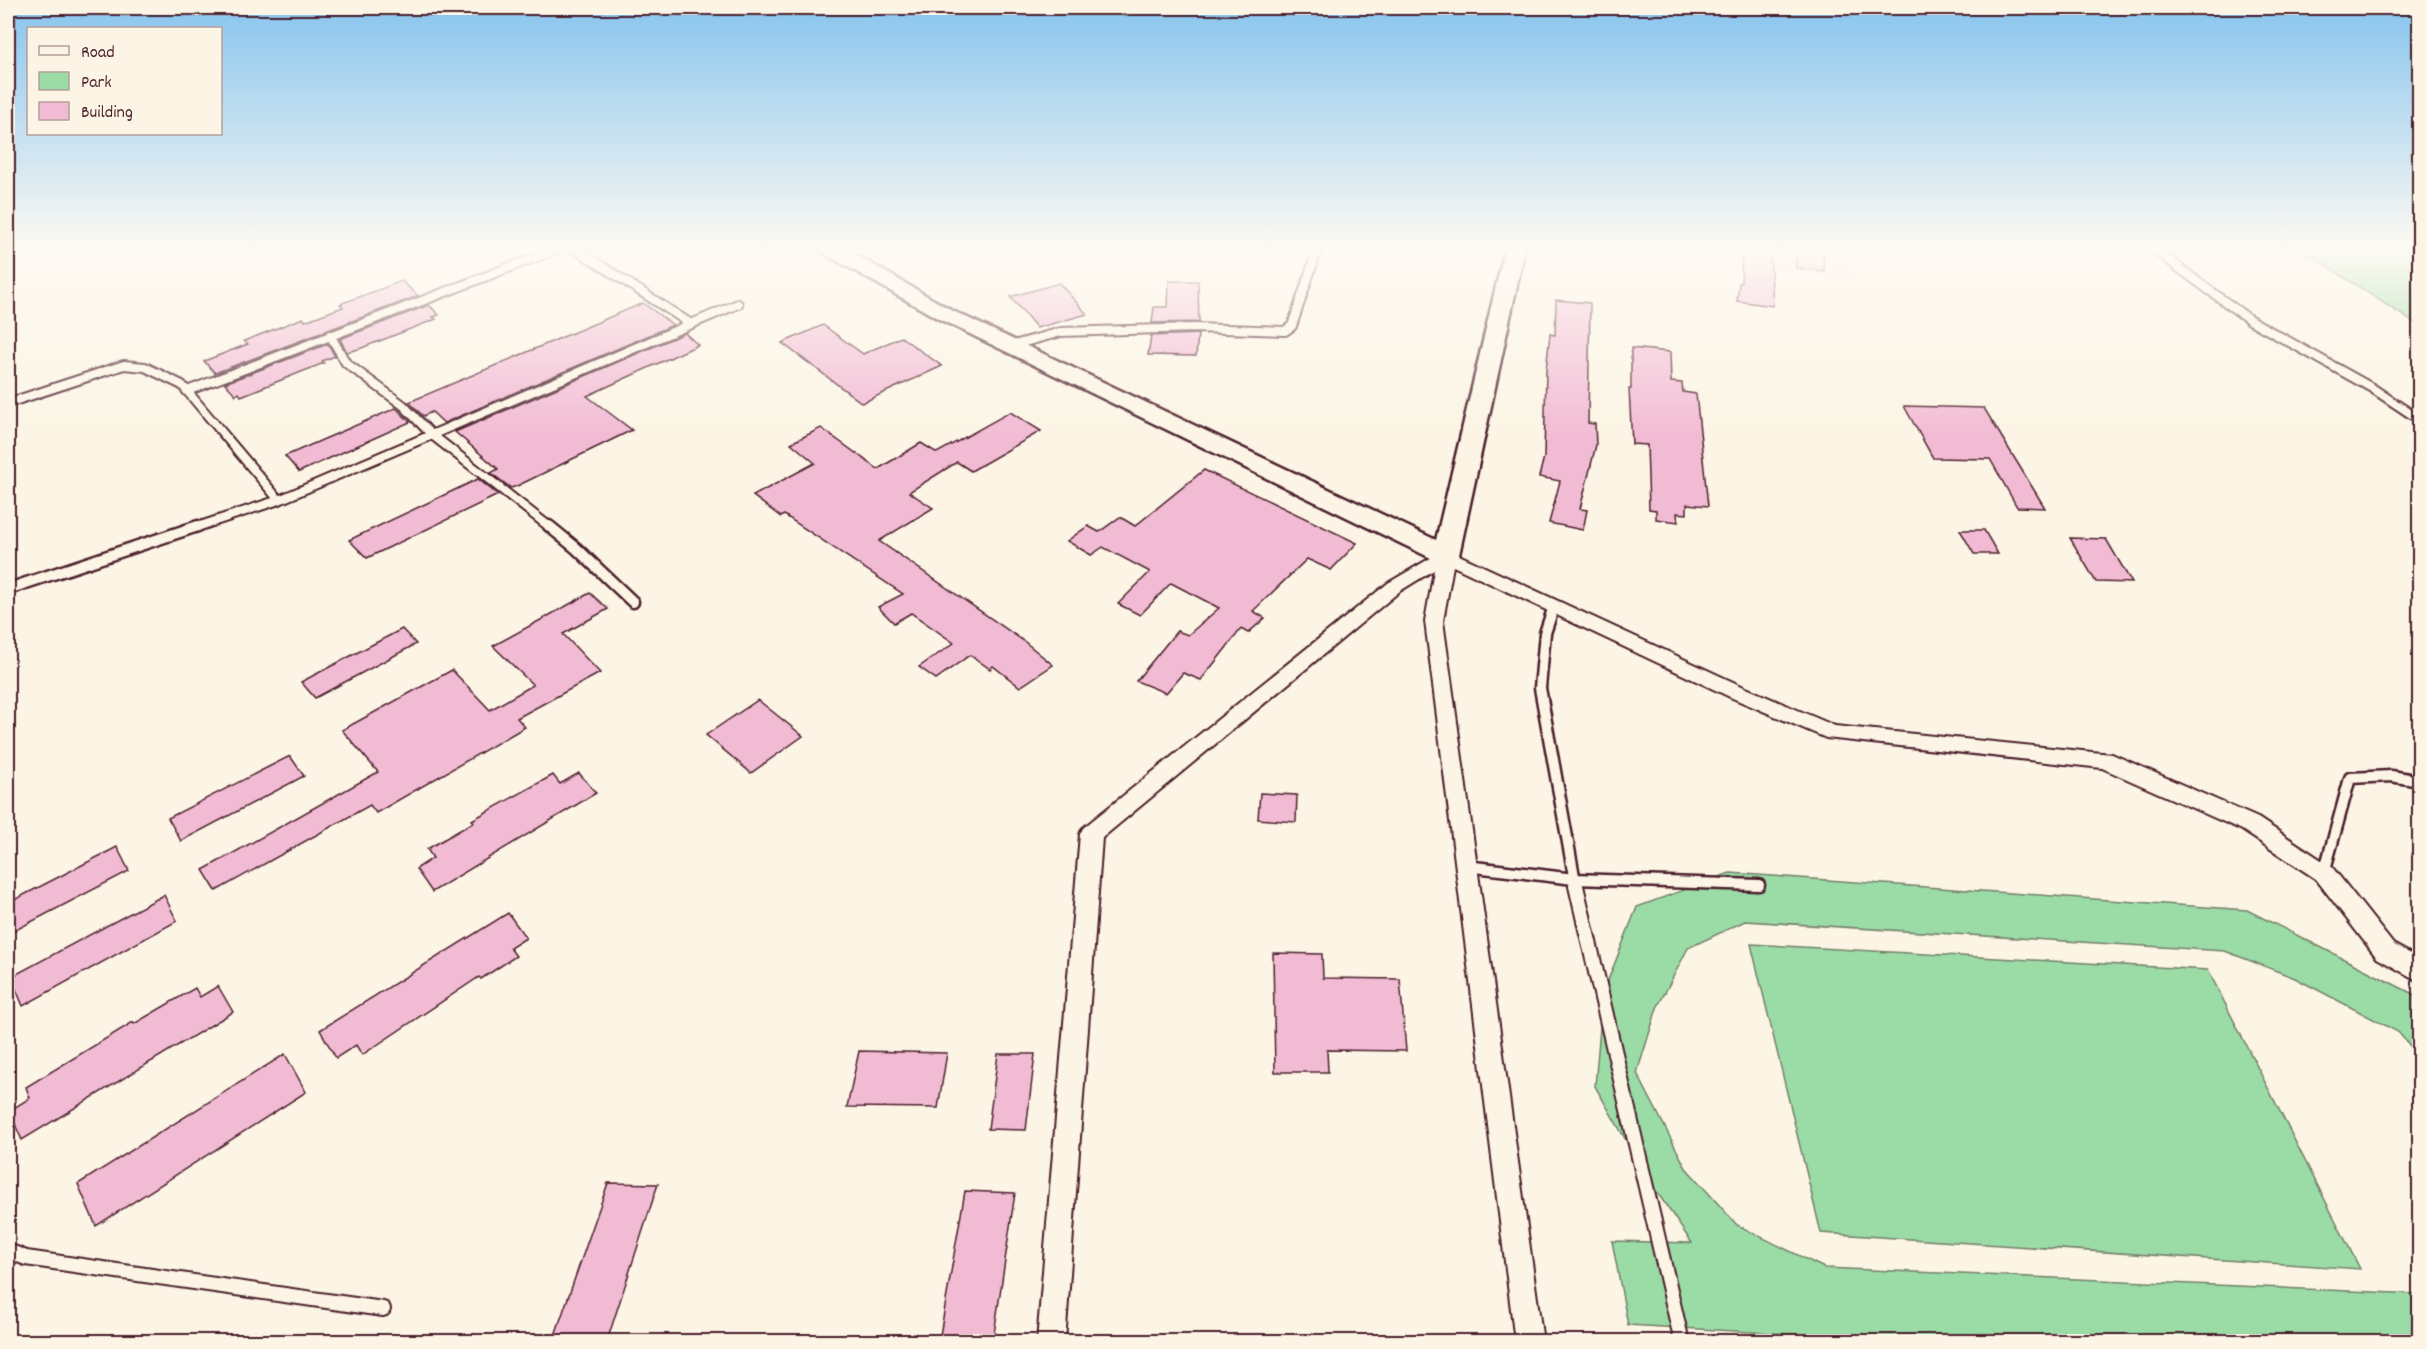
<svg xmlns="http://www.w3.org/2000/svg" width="2427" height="1349" font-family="Dekko,sans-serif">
<rect width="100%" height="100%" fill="#fcf5e5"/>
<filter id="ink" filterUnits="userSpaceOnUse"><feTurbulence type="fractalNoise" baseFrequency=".0167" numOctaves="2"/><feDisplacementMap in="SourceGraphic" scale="12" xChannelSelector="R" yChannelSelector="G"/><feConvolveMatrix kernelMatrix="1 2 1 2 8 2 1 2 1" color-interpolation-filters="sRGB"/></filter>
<g filter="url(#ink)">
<polygon fill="#f9e4e0" points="1598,248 1852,248 1854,280"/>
<g fill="#9bdca6" stroke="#727e68" stroke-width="1.5">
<polygon points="2299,248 2419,248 2419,326"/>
<polygon points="1730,873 2247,910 2419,997 2419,1056 2398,1032 2295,978 2225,951 1745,921 1688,948 1657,1008 1637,1073 1686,1168 1737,1225 1824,1268 2419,1294 2419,1341 1929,1342 1628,1325 1612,1241 1692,1243 1650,1182 1595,1086 1603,993 1637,907"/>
<polygon points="1751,944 2208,970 2360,1269 1821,1233"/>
</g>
<g fill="#f2bbd4" stroke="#4a1f2b" stroke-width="1.5">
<polygon points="1742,248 1770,252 1773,306 1737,301 1739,283 1741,283"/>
<polygon points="1796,248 1823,248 1824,271 1796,268"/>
<polygon points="402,281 418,296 215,373 204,361 248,344 244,341 303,318 305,321 343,307 340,304"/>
<polygon points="1169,281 1198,281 1199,322 1152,323 1154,307 1168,307"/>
<polygon points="1059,283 1087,314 1037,328 1010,297"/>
<polygon points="1556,300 1590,303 1588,423 1595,424 1596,445 1580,509 1587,510 1583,530 1549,523 1560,481 1539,477 1544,457 1546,370 1550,334 1555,335"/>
<polygon points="643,303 673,325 444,423 432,412 423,416 409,402"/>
<polygon points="429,305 439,315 433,317 436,319 359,349 347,352 340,339"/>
<polygon points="823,325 863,354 901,337 942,366 862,403 782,343"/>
<polygon points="685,333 698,345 587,396 632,430 517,486 511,488 491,473 498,469 455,432"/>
<polygon points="1198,334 1196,356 1148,355 1151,336"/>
<polygon points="328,344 335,356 322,361 324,363 241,396 239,393 236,395 225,383"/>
<polygon points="1631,348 1670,352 1671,382 1682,383 1683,392 1696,394 1708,506 1687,504 1687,514 1677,513 1678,522 1656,519 1656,510 1649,509 1647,445 1632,444 1629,389 1631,389"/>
<polygon points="1904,406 1984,408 2045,508 2017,507 1990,459 1933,458"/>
<polygon points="396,408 410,422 299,472 285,456"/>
<polygon points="1010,412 1041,431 971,471 957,462 909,492 933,508 879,541 1025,642 1053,665 1020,687 993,666 990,669 970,655 936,679 919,667 954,643 911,613 894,623 878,607 903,594 784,515 781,517 753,496 815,463 791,443 821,428 878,469 921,443 937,453"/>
<polygon points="1204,470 1357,543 1331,570 1307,559 1253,611 1265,618 1248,633 1241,629 1201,680 1183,673 1166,693 1136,681 1177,631 1188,635 1219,608 1171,583 1140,615 1118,604 1150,572 1103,547 1091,555 1067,541 1088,526 1099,532 1120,517 1135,526"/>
<polygon points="478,479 498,495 367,558 349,540"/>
<polygon points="1960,530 1984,530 1998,554 1974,554"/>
<polygon points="2070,538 2106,539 2132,583 2096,582"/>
<polygon points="590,593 608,609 563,634 600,673 517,718 525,727 376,813 370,805 216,891 203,870 378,772 342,730 452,670 490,710 533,685 493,646"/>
<polygon points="402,629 416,644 315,698 301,682"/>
<polygon points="758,700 803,736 751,773 706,735"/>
<polygon points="290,756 304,776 181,841 168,818"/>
<polygon points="579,773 596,793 432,892 416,869 433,858 427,849 474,822 472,820 553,775 560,784"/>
<polygon points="1260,793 1297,795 1296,822 1258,819"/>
<polygon points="117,847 129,871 8,934 8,903"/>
<polygon points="164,895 177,921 23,1006 11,977"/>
<polygon points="508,913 526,938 510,948 516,956 481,979 479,977 362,1055 356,1045 336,1058 320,1030"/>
<polygon points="1273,953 1322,954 1323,978 1400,979 1406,1051 1327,1050 1328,1072 1275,1072"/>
<polygon points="218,986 233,1012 22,1140 9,1111 30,1098 26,1087 133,1022 134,1024 195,988 200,997"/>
<polygon points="859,1051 947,1053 938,1108 847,1107"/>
<polygon points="285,1054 306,1092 96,1226 78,1184"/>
<polygon points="998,1054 1035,1054 1026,1130 988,1129"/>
<polygon points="608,1183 658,1184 607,1341 553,1341"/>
<polygon points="965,1191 1015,1193 993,1341 939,1341"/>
</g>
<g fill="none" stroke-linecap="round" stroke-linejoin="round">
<defs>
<g id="lane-far2">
<polyline points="574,248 691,324"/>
<polyline points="2152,248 2250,320 2372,388 2420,420"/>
<polyline points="330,335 346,363 403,405 431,434 551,528"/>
<polyline points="1010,346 1061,332 1195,328 1285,331 1292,326 1318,248"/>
<polyline points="187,391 560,248"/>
<polyline points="8,403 124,365 145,367 182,385 279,500 194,528"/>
<polyline points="279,500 738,304"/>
</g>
<g id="lane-far1">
<polyline points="549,526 576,548 633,602"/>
<polyline points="8,589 198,526"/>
<polyline points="1554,606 1545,633 1540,688 1576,887"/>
<polyline points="1466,866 1574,879 1759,885"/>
<polyline points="2324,873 2350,778 2391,776 2420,781"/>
</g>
<g id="lane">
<polyline points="1576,886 1682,1342"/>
<polyline points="8,1251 26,1258 383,1309"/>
</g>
<polygon id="street" points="1446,549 1744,687 1835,726 2112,754 2258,818 2332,867 2393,944 2420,959 2420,982 2377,958 2316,879 2242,830 2102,768 1826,738 1730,697 1453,566 1443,621 1543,1342 1515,1342 1425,621 1434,570 1400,591 1102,838 1065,1342 1037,1342 1080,834 1083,828 1388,583"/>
<polygon id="secondary" points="819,248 844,248 953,311 1436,540 1505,248 1525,248 1459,555 1455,561 1446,564 1437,561 939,319 822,252"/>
</defs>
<use href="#lane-far2" stroke="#4a1f2b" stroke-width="12"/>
<use href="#lane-far1" stroke="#4a1f2b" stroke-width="15"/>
<use href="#lane" stroke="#4a1f2b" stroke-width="18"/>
<use href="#street" stroke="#4a1f2b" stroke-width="4"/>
<use href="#secondary" stroke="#4a1f2b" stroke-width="5"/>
<use href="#lane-far2" stroke="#fcf5e5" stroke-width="8"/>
<use href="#lane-far1" stroke="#fcf5e5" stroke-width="10"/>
<use href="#lane" stroke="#fcf5e5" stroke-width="14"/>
<use href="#street" fill="#fcf5e5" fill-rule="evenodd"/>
<use href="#secondary" fill="#fcf5e5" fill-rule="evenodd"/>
</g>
</g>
<linearGradient id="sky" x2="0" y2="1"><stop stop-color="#87c4ee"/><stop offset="0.57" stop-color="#fefaf3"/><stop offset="1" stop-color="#fefaf3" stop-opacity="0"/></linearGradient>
<rect width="2427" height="437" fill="url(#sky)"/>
<rect width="2427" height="1349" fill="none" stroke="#fcf5e5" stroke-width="30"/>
<rect x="15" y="15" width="2397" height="1319" fill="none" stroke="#4a1f2b" stroke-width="2" filter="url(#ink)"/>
<rect x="27" y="27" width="195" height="108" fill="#fcf5e5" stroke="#b59f9b" stroke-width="1.5"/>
<rect x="39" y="46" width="30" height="9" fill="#fcf5e5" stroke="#b59f9b" stroke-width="1.5"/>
<text x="81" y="57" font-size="18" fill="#4a1f2b">Road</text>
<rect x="39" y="72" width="30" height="18" fill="#9bdca6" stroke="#b59f9b" stroke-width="1.5"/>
<text x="81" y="87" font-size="18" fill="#4a1f2b">Park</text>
<rect x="39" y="102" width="30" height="18" fill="#f2bbd4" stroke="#b59f9b" stroke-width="1.5"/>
<text x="81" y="117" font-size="18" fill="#4a1f2b">Building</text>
</svg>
